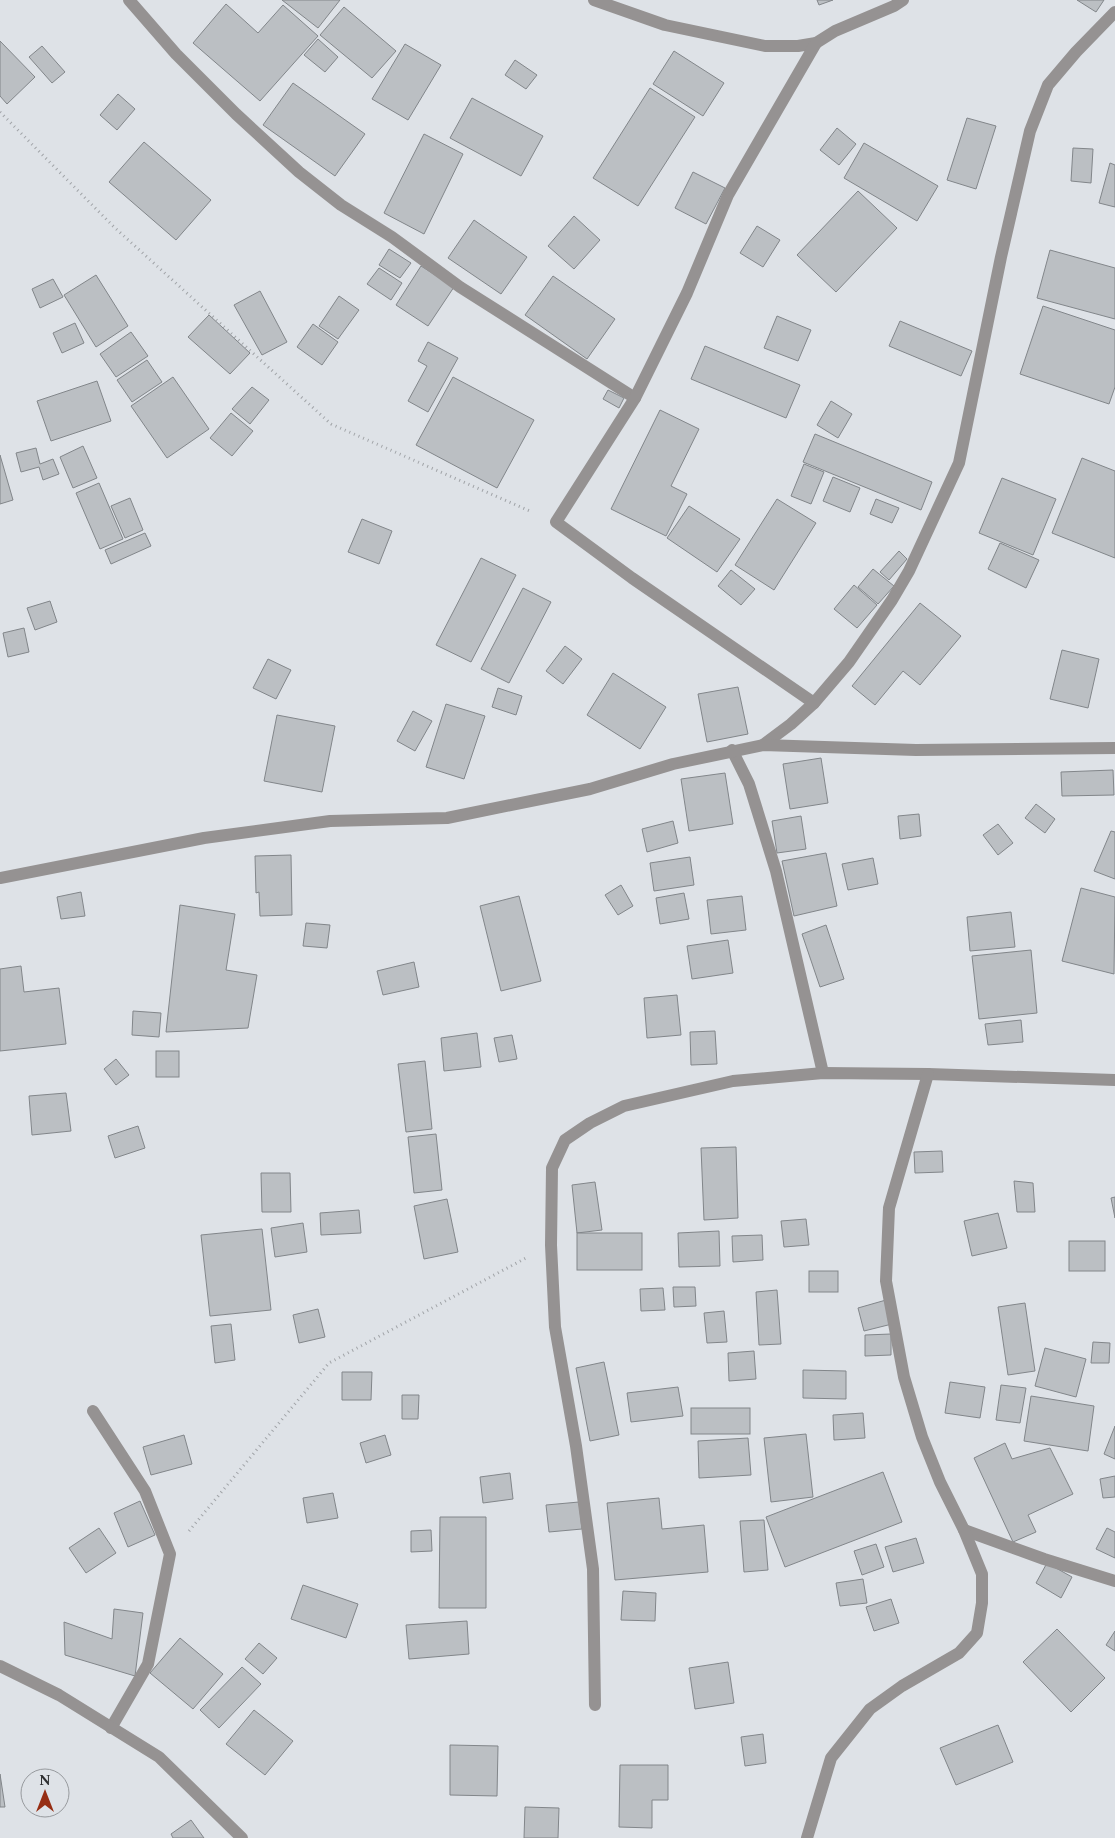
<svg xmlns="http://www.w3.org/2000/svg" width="1115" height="1838" font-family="Spectral,serif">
<rect width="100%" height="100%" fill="#dee2e7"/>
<g fill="#bbbfc3" stroke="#82868a">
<polygon points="282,0 340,0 318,28"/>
<polygon points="817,0 833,0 819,5"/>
<polygon points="1077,0 1104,0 1096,12"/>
<polygon points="226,4 258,33 283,5 318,36 260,101 193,43"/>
<polygon points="344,7 396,51 372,78 320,35"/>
<polygon points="318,39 338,57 325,72 304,55"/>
<polygon points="0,41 35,77 7,104 0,96"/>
<polygon points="405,44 441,65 408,120 372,99"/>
<polygon points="42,46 65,72 52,83 29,57"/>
<polygon points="674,51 724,83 703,116 653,84"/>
<polygon points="515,60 537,75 526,89 505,75"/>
<polygon points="293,83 365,134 335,176 263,125"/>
<polygon points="650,88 695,117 638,206 593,178"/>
<polygon points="118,94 135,109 117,130 100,115"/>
<polygon points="472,98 543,136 521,176 450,138"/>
<polygon points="967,118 996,126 976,189 947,180"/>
<polygon points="837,128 856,144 839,165 820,150"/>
<polygon points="424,134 463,154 424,234 384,213"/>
<polygon points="144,142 211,200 176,240 109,182"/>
<polygon points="864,143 938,186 917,221 844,178"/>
<polygon points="1073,148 1093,149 1091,183 1071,181"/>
<polygon points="1110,163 1115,165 1115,207 1099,203"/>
<polygon points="693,172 725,188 706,224 675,208"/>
<polygon points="858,191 897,228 836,292 797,255"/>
<polygon points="574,216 600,240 574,269 548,246"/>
<polygon points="474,220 527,257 501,294 448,258"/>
<polygon points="757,226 780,240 763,267 740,253"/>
<polygon points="389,249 411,263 400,278 379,265"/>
<polygon points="1050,250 1115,268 1115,319 1037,298"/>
<polygon points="421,266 454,287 428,326 396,305"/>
<polygon points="379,268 402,283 391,300 367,284"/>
<polygon points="96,275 128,326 96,347 64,295"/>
<polygon points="553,276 615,319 587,359 525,315"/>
<polygon points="53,279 63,297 40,308 32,289"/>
<polygon points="260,291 287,342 262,355 234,305"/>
<polygon points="339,296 359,310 338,339 319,326"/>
<polygon points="1043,306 1115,330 1115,387 1109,404 1020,374"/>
<polygon points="209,315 250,353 230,374 188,337"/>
<polygon points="777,316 811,330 798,361 764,348"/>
<polygon points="900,321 972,351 961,376 889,346"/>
<polygon points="75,323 84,343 62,353 53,333"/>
<polygon points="313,324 338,342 322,365 297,347"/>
<polygon points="131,332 148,356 116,377 100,354"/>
<polygon points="428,342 458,358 428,412 408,401 427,366 418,361"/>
<polygon points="705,346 800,385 786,418 691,379"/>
<polygon points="147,360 162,382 132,402 117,380"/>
<polygon points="173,377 209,429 167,458 131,406"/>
<polygon points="453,377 534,420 497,488 416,445"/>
<polygon points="97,381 111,421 51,441 37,401"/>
<polygon points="252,387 269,400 250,424 232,409"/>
<polygon points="608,390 624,398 619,408 603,399"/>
<polygon points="831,401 852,414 838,438 817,425"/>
<polygon points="660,410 699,429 671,486 687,494 666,536 611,509"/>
<polygon points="231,413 253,431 232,456 210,438"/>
<polygon points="815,434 932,482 921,510 803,462"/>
<polygon points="83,446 97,478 73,488 60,457"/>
<polygon points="36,448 40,464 53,459 59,474 43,480 39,467 21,472 16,453"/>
<polygon points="0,455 13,500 0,504"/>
<polygon points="1082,458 1115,471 1115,558 1052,533"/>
<polygon points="804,464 824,472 811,504 791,496"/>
<polygon points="833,477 860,488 850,512 823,501"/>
<polygon points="1002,478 1056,499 1033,555 979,533"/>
<polygon points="99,483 123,539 100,549 76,493"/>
<polygon points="130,498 143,530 125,538 111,506"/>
<polygon points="777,499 816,523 774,590 735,565"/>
<polygon points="876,499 899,508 892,523 870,514"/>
<polygon points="689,506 740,539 717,572 667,538"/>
<polygon points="362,519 392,531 379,564 348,552"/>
<polygon points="145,533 151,546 111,564 105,550"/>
<polygon points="1000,543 1039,560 1026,588 988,569"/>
<polygon points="899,551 907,559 889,580 880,572"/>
<polygon points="481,558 516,575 471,662 436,645"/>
<polygon points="873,569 894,586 878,604 858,587"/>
<polygon points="731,570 755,589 741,605 718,586"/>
<polygon points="854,585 877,605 857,628 834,609"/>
<polygon points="523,588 551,602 509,683 481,669"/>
<polygon points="50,601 57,622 35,630 27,608"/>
<polygon points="920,603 961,636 920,685 903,671 875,705 852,686"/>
<polygon points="24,628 29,652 8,657 3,633"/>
<polygon points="565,646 582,659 563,684 546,671"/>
<polygon points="1062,650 1099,659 1088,708 1050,699"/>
<polygon points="268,659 291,670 276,699 253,688"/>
<polygon points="613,673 666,707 640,749 587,715"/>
<polygon points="738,687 748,734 707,742 698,694"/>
<polygon points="498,688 522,696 516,715 492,707"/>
<polygon points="446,704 485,716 464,779 426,767"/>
<polygon points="413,711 432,721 415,751 397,741"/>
<polygon points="277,715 335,726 322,792 264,781"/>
<polygon points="821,758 828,803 790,809 783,764"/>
<polygon points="1113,770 1114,795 1062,796 1061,772"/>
<polygon points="725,773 733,824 689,831 681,779"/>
<polygon points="1036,804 1055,819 1045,833 1025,818"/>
<polygon points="919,814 921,836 900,839 898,816"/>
<polygon points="801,816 806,849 777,853 772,821"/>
<polygon points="673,821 678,843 647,852 642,829"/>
<polygon points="998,824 1013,843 998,855 983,835"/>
<polygon points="1111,831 1115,832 1115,879 1094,871"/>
<polygon points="826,853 837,906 794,916 782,861"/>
<polygon points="291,855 292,915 260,916 259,892 256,893 255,856"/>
<polygon points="690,857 694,885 654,891 650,863"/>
<polygon points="873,858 878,884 848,890 842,864"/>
<polygon points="621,885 633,906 618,915 605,895"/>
<polygon points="1081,888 1115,897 1114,974 1062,961"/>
<polygon points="81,892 85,916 61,919 57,897"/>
<polygon points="684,893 689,919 660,924 656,898"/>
<polygon points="519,896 541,981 501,991 480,906"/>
<polygon points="742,896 746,930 711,934 707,900"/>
<polygon points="180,905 235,914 226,970 257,975 248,1028 166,1032"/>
<polygon points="1011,912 1015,947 970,951 967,917"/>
<polygon points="306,923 330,925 327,948 303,946"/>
<polygon points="826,925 844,979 820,987 802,934"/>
<polygon points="728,940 733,973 692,979 687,946"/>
<polygon points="1031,950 1037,1013 979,1019 972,956"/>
<polygon points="414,962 419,987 383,995 377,971"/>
<polygon points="21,966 24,992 59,988 66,1044 0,1051 0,969"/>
<polygon points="677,995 681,1035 647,1038 644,998"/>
<polygon points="133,1011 161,1013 159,1037 132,1035"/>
<polygon points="1021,1020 1023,1042 988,1045 985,1024"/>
<polygon points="715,1031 717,1064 691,1065 690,1032"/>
<polygon points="477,1033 481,1067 444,1071 441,1038"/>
<polygon points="512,1035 517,1059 499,1062 494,1038"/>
<rect x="156" y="1051" width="23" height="26"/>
<polygon points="116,1059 129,1075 116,1085 104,1069"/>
<polygon points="425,1061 432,1129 406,1132 398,1064"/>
<polygon points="66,1093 71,1131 32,1135 29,1096"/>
<polygon points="138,1126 145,1148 115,1158 108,1136"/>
<polygon points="436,1134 442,1190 414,1193 408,1137"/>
<polygon points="736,1147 738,1218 704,1220 701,1148"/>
<polygon points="942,1151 943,1172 915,1173 914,1152"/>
<polygon points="261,1173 290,1173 291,1212 262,1212"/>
<polygon points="1014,1181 1033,1183 1035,1212 1017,1212"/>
<polygon points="595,1182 602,1230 577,1233 572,1185"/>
<polygon points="1115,1197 1115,1218 1111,1198"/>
<polygon points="447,1199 458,1252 424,1259 414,1206"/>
<polygon points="359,1210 361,1233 321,1235 320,1213"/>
<polygon points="998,1213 1007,1248 972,1256 964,1221"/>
<polygon points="806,1219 809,1245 784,1247 781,1221"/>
<polygon points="303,1223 307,1252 275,1257 271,1228"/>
<polygon points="262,1229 271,1310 210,1316 201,1235"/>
<polygon points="719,1231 720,1266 679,1267 678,1233"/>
<rect x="577" y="1233" width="65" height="37"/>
<polygon points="762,1235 763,1260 733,1262 732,1236"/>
<rect x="1069" y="1241" width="36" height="30"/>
<rect x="809" y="1271" width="29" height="21"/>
<polygon points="673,1287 695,1287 696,1306 674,1307"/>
<polygon points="663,1288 665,1310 641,1311 640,1289"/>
<polygon points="777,1290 781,1344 759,1345 756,1292"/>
<polygon points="886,1300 892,1324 864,1331 858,1308"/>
<polygon points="1025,1303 1035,1371 1008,1375 998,1307"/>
<polygon points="318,1309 325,1337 299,1343 293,1315"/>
<polygon points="724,1311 727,1342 707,1343 704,1313"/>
<polygon points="231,1324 235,1360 215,1363 211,1326"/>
<polygon points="891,1334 891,1355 865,1356 865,1335"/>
<polygon points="1093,1342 1110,1343 1109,1363 1091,1363"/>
<polygon points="1045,1348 1086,1359 1076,1397 1035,1386"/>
<polygon points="754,1351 756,1379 729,1381 728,1353"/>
<polygon points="604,1362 619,1435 590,1441 576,1368"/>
<polygon points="803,1370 846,1371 846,1399 803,1398"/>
<polygon points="342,1372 372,1372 371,1400 342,1400"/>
<polygon points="950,1382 985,1387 980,1418 945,1413"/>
<polygon points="1001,1385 1026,1388 1020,1423 996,1420"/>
<polygon points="678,1387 683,1416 631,1422 627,1393"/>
<polygon points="402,1395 419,1395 418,1419 402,1419"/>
<polygon points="1031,1396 1094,1406 1088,1451 1024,1441"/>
<rect x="691" y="1408" width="59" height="26"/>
<polygon points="863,1413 865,1438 834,1440 833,1415"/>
<polygon points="1115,1426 1115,1459 1104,1454"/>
<polygon points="806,1434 813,1497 771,1502 764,1438"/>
<polygon points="184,1435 192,1464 151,1475 143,1447"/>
<polygon points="385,1435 391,1455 366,1463 360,1443"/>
<polygon points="748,1438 751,1475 699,1478 698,1441"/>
<polygon points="1005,1443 1012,1459 1050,1448 1073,1494 1028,1515 1036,1532 1013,1542 974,1458"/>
<polygon points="883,1472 902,1522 785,1567 766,1517"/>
<polygon points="510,1473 513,1499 483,1503 480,1477"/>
<polygon points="1115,1476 1115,1497 1103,1498 1100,1479"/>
<polygon points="333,1493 338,1518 307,1523 303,1498"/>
<polygon points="659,1498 662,1529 704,1525 708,1572 615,1580 607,1503"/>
<polygon points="140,1501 155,1535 128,1547 114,1513"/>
<polygon points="579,1502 582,1529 549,1532 546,1505"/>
<polygon points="440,1517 486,1517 486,1608 439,1608"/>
<polygon points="764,1520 768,1570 744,1572 740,1521"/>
<polygon points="99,1528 116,1553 86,1573 69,1548"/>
<polygon points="1107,1528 1115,1532 1115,1558 1096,1549"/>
<polygon points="431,1530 432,1551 411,1552 411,1531"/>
<polygon points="916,1538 924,1563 893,1572 885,1547"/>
<polygon points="876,1544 884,1567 862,1575 854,1551"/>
<polygon points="1047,1563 1072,1577 1061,1598 1036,1583"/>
<polygon points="863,1579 867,1603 840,1606 836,1583"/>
<polygon points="303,1585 358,1604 346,1638 291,1619"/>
<polygon points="623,1591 656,1593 655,1621 621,1620"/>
<polygon points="891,1599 899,1623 874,1631 866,1607"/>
<polygon points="114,1609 143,1613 135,1676 65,1655 64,1622 112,1639"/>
<polygon points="467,1621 469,1654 409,1659 406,1625"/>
<polygon points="1057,1629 1105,1678 1071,1712 1023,1662"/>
<polygon points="1115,1631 1115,1651 1106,1645"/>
<polygon points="180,1638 223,1674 193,1709 150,1673"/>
<polygon points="259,1643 277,1658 263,1674 245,1659"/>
<polygon points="728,1662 734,1703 695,1709 689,1668"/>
<polygon points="242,1667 261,1684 219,1728 200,1710"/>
<polygon points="254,1710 293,1741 265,1775 226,1744"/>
<polygon points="998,1725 1013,1762 956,1785 940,1748"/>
<polygon points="763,1734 766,1763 745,1766 741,1737"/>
<polygon points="450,1745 498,1746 497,1796 450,1795"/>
<polygon points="620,1765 668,1765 668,1800 652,1800 652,1828 619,1827"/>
<polygon points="0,1774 5,1807 0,1807"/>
<polygon points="525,1807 559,1808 558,1838 524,1838"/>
<polygon points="191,1820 204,1838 173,1838 171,1834"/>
</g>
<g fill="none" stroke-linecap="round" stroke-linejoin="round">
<g stroke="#a1a4a8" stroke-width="3" stroke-dasharray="1 4" stroke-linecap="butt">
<polyline points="0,112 114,227 331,424 532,512"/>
<polyline points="189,1531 329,1363 526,1258"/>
</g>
<g stroke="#959292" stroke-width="12">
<polyline points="129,0 176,54 236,114 299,172 341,205 392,237 460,287 635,398"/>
<polyline points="594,0 665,25 765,46 798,46 816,43 835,31 894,6 903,0"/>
<polyline points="814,703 632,578 556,522 635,398 687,293 728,195 816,43"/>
<polyline points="763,745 791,724 814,703 849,662 892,600 909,571 959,463 1001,257 1030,131 1048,85 1076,52 1115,12"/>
<polyline points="732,750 749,784 776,871 823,1073"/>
<polyline points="0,878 204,838 330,821 447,818 590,789 673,764 763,745 916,750 1115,748"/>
<polyline points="93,1411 145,1491 170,1554 148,1664 111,1728"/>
<polyline points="964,1530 1044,1559 1115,1581"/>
<polyline points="0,1666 59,1695 159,1757 242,1838"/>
<polyline points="595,1705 593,1569 576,1446 555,1327 551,1245 552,1168 565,1140 590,1123 624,1106 733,1081 823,1073 928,1074 1115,1080"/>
<polyline points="807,1838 831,1758 870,1709 902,1686 959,1653 977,1633 982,1603 982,1574 964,1530 940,1482 922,1437 904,1377 886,1281 889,1208 928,1074"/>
</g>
</g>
<g transform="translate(45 1793)"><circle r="24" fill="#dee2e7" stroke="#979a9e"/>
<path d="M0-4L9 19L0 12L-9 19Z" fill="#962e14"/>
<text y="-8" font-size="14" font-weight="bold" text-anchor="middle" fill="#2d2e30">N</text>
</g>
</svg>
